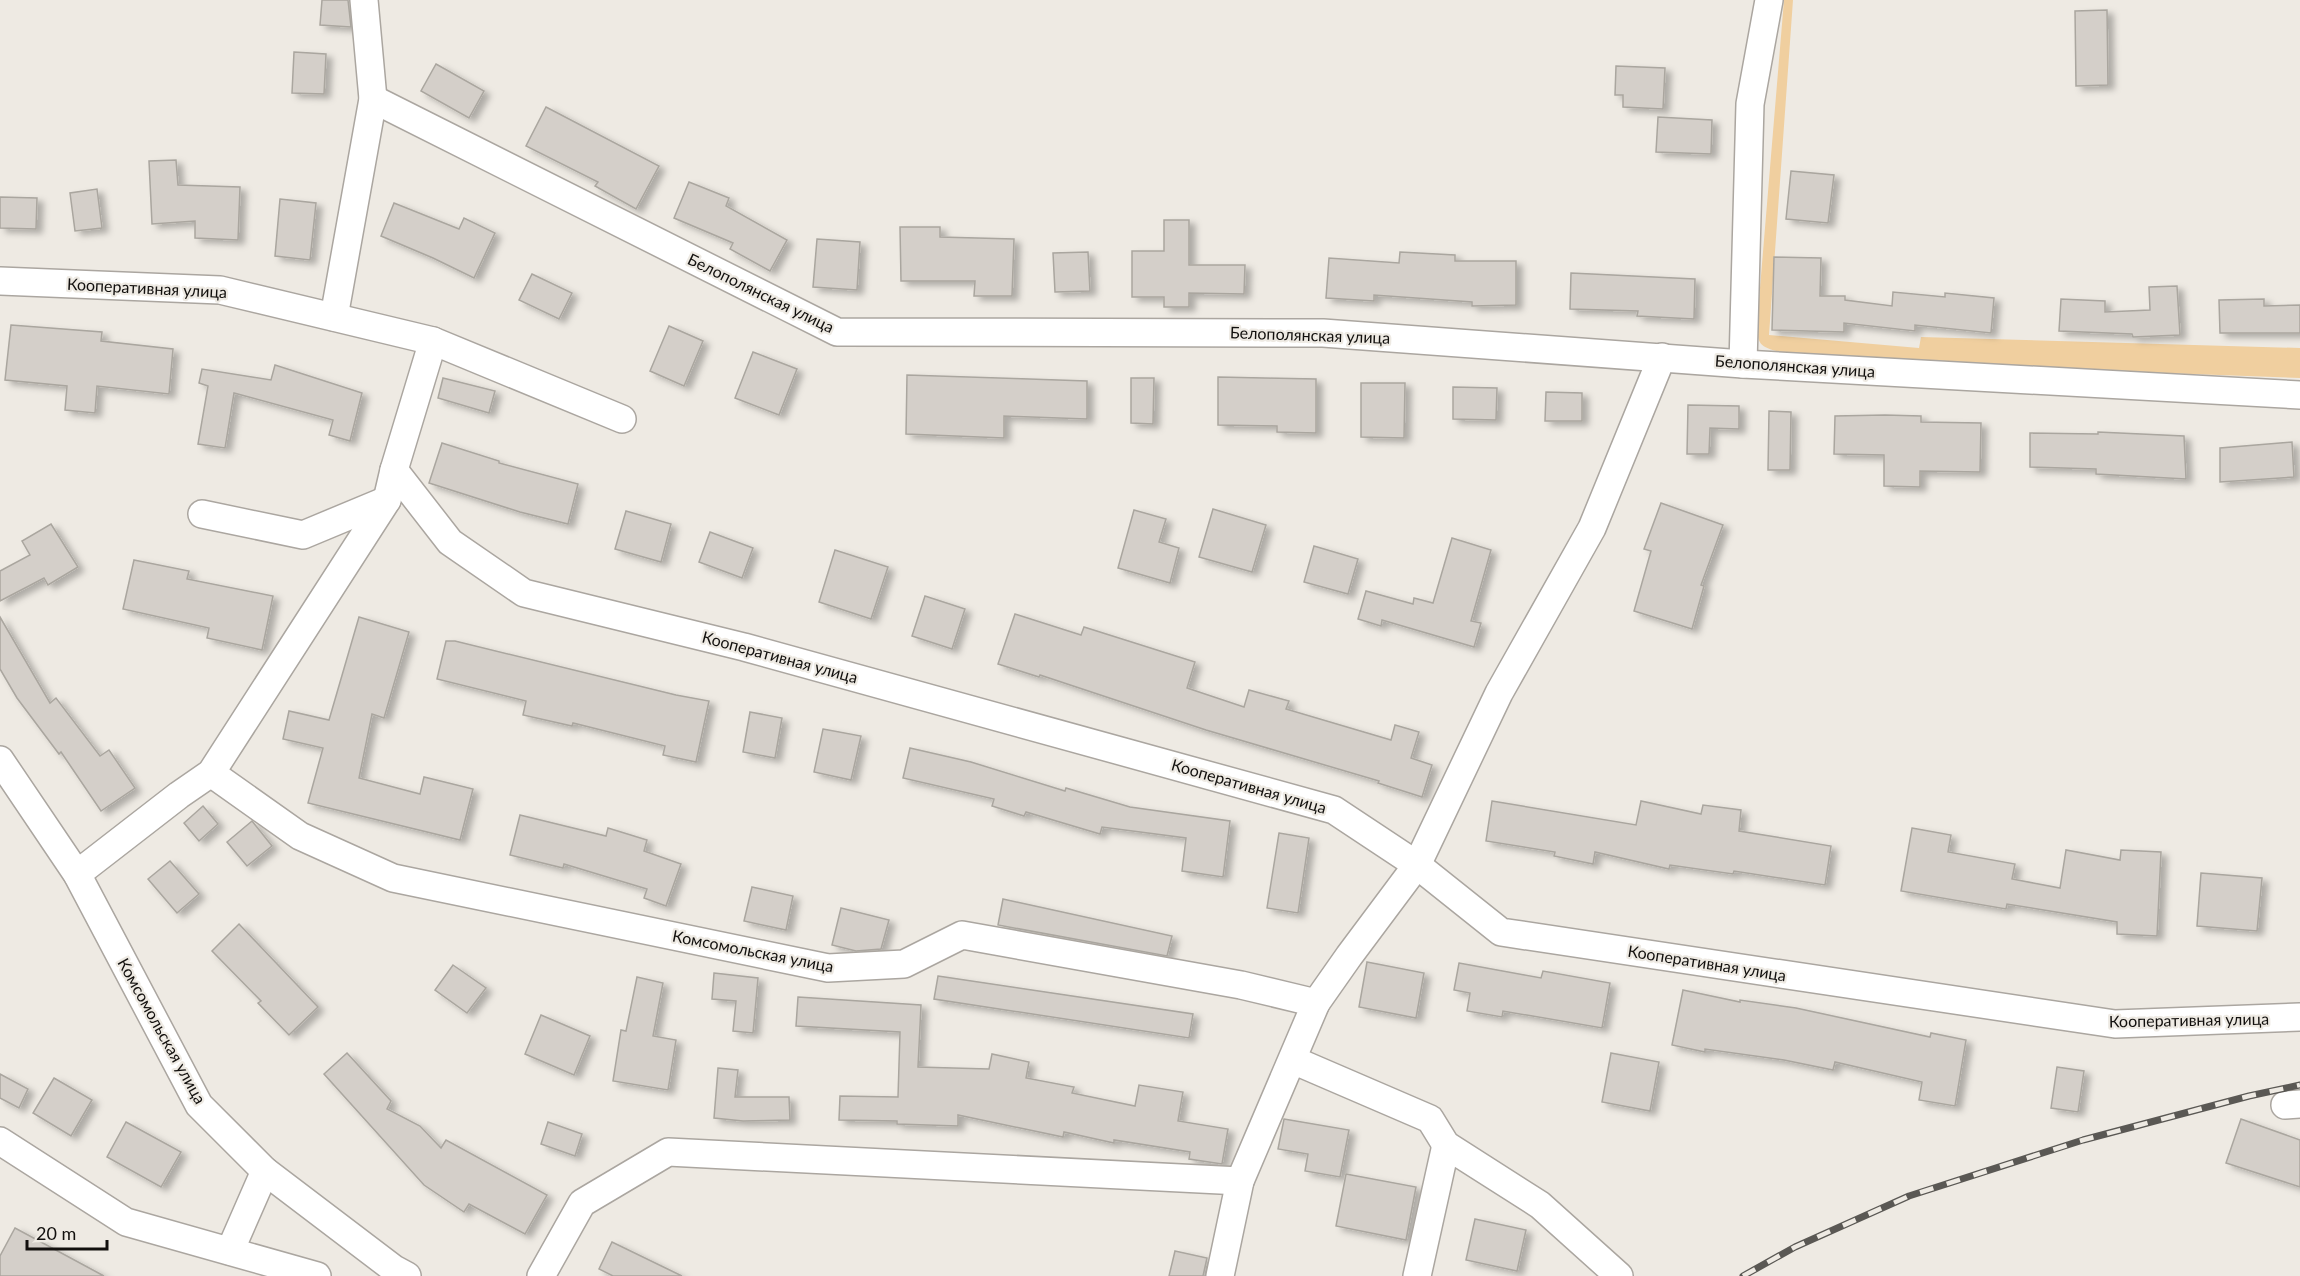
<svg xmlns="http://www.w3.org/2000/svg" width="2300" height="1276" font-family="Lato,sans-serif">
<defs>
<filter id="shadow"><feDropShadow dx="6" dy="4" stdDeviation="3" flood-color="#0004"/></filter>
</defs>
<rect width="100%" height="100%" fill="#eeeae3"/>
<path fill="#f0cf9f" d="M1784,0H1793L1769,335L1919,348L1921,337L2300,348V378L1973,366L1780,352C1760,347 1757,344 1757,324Z"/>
<g fill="#d4cfc9" stroke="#aaa69f" stroke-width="1.5" filter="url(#shadow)">
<polygon points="322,0 348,0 351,27 320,25"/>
<polygon points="2107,10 2108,85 2076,86 2075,11"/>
<polygon points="294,52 326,54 324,94 292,93"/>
<polygon points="436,64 484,91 469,118 421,91"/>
<polygon points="1616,66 1665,68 1663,109 1623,107 1623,95 1615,95"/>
<polygon points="546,107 659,166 636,209 595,186 598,182 526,146"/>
<polygon points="1658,117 1712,120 1711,154 1656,152"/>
<polygon points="176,160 178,185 240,187 238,240 195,238 195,221 152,224 149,161"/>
<polygon points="1791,171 1834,175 1828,223 1786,219"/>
<polygon points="689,182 729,198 726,206 787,240 770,271 730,249 733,243 674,218"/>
<polygon points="97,189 102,228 75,231 70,193"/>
<polygon points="0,197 37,198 36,229 0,228"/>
<polygon points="280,199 316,203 310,260 275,256"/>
<polygon points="394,203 459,229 464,218 495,233 474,278 433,258 381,236"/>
<polygon points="1164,220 1189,220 1189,265 1245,265 1244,294 1189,293 1189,307 1164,307 1164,297 1132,297 1132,251 1164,251"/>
<polygon points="900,227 940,227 940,237 1014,239 1012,296 974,296 975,281 901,281"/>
<polygon points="817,239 860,242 857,290 813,287"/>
<polygon points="1088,252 1090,291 1055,292 1053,253"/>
<polygon points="1400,252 1455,255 1455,261 1516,261 1516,305 1472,306 1472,302 1374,295 1374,301 1326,298 1329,258 1399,263"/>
<polygon points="1774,257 1821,258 1820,296 1845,296 1845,300 1892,306 1893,292 1945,297 1945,293 1994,298 1991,333 1915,325 1915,331 1844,323 1844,332 1772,330"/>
<polygon points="1571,273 1695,279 1694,319 1637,316 1638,311 1570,309"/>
<polygon points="532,274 572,293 559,319 519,300"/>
<polygon points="2177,286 2180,335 2133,337 2132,334 2059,331 2061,299 2105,301 2105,312 2150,310 2149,287"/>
<polygon points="2264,299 2264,306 2300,305 2300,333 2220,333 2219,300"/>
<polygon points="11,325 102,332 101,341 173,349 169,394 97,386 95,413 65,410 67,386 5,380"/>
<polygon points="669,326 703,341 684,386 650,371"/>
<polygon points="753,352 797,369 779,415 735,398"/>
<polygon points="275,365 362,393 350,441 329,435 333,420 234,393 225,448 198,444 208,386 199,383 202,369 271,380"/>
<polygon points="907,375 1087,381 1087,419 1004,416 1004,438 906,434"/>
<polygon points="1218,377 1316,379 1316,433 1277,432 1277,426 1218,425"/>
<polygon points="443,378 495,391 489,413 438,398"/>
<polygon points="1131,378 1154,378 1153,424 1131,423"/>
<polygon points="1361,383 1405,383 1404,438 1361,437"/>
<polygon points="1453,387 1497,388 1496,420 1453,419"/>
<polygon points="1546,392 1582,393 1582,421 1545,421"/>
<polygon points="1688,405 1739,406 1739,429 1710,428 1709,454 1687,454"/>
<polygon points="1769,411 1791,412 1790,470 1768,470"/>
<polygon points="1885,415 1921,416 1921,422 1981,423 1980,472 1920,471 1920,487 1884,486 1884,455 1834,454 1835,416"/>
<polygon points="2098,432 2184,436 2186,479 2096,474 2096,469 2030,467 2030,433 2098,434"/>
<polygon points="2292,442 2294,477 2220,482 2220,448"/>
<polygon points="442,443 499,461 499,463 578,484 568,524 520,512 429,483"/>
<polygon points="1661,503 1723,525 1701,585 1704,586 1692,629 1634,611 1651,551 1644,549"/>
<polygon points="1213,509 1266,525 1252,572 1199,557"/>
<polygon points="1134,510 1166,519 1159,542 1179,548 1170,583 1118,568"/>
<polygon points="626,511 671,524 661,562 615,549"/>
<polygon points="51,524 78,567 48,585 44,578 0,601 0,571 30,555 22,541"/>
<polygon points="710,532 753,548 742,578 699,562"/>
<polygon points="1452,538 1491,550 1471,621 1481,623 1474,647 1382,620 1381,626 1358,619 1366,591 1413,604 1414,598 1433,603"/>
<polygon points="1314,546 1358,559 1348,594 1304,582"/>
<polygon points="835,550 888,567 871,619 819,602"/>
<polygon points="134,560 189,571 187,579 273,596 262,650 207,638 209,628 123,609"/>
<polygon points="925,596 965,609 952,649 912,636"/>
<polygon points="1015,614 1081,635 1084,627 1195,662 1187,688 1244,707 1249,690 1289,701 1286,709 1391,740 1395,725 1419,732 1411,758 1432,765 1422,797 1378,783 1379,781 1206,730 1040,675 1039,677 998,664"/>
<polygon points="0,617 50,703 56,698 100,756 109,750 135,788 101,811 61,752 59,754 17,698 0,669"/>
<polygon points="359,617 409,632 384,718 372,714 359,778 420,794 424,777 473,789 460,840 308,803 323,748 283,739 289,711 329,720"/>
<polygon points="446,641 455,641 676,695 709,701 696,762 663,755 665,746 573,723 572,726 523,715 526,701 437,679"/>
<polygon points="750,712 782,718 775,758 743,752"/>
<polygon points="823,729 861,736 851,780 814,772"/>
<polygon points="910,748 971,762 1065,791 1066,788 1130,807 1230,821 1223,877 1182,871 1186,838 1102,827 1100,834 1026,812 1024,816 992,806 994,799 903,778"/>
<polygon points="1492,801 1636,825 1641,801 1701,814 1703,805 1741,810 1739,831 1831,846 1825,885 1734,871 1733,874 1670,865 1669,869 1595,852 1593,864 1554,856 1555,852 1486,841"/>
<polygon points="203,806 218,824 199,841 184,823"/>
<polygon points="520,815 606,836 608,828 647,840 644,851 681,864 666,906 644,898 647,889 564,864 563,868 510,855"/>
<polygon points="252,821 272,846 247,866 227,842"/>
<polygon points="1912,828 1951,835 1948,852 2015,864 2012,879 2060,888 2066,850 2120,860 2121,850 2161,852 2157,936 2117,934 2117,922 2007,904 2006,909 1901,891"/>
<polygon points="1279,833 1309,838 1298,913 1267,908"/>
<polygon points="170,861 199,894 177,913 148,879"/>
<polygon points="2201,873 2262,878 2257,931 2197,926"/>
<polygon points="752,887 793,896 786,930 744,921"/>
<polygon points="1003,899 1172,936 1167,956 998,925"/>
<polygon points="841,908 889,920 881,949 856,951 832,945"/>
<polygon points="239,924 318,1007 289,1035 258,1003 261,1001 212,951"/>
<polygon points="1367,962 1424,973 1416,1018 1359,1007"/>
<polygon points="1459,963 1541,978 1543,971 1610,983 1602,1028 1503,1011 1502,1017 1467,1011 1470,993 1454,990"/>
<polygon points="453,965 486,988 467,1013 435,990"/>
<polygon points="714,973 758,978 753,1033 733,1031 736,1001 712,999"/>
<polygon points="938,976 1193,1014 1189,1038 934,999"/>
<polygon points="637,977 663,983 653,1036 676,1040 668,1090 613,1081 621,1030 626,1031"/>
<polygon points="1683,990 1740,1002 1740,1000 1796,1008 1930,1037 1931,1033 1966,1040 1955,1106 1919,1100 1922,1082 1835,1062 1833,1070 1784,1060 1705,1049 1705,1052 1672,1045"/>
<polygon points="798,997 921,1005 918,1067 989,1069 992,1054 1029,1062 1026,1078 1074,1087 1072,1093 1135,1106 1139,1085 1183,1092 1178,1121 1228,1129 1222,1164 1189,1159 1190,1152 1114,1140 1114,1143 1064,1132 1063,1137 958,1115 958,1126 897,1124 897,1121 839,1120 840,1096 898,1097 900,1032 796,1026"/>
<polygon points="541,1015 590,1036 574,1075 525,1054"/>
<polygon points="347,1053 391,1101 387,1109 420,1126 441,1148 446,1140 547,1195 525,1234 469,1204 464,1212 424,1185 324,1074"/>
<polygon points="1611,1053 1659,1062 1650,1111 1602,1102"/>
<polygon points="2057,1067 2084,1071 2078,1112 2051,1108"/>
<polygon points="718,1068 738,1070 735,1097 789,1097 790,1120 743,1121 714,1118"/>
<polygon points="0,1074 28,1089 19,1108 0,1098"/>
<polygon points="54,1078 92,1100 71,1136 33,1113"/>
<polygon points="1284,1119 1349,1130 1340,1177 1305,1171 1308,1154 1278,1149"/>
<polygon points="2241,1119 2300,1140 2300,1187 2226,1163"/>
<polygon points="126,1122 181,1152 161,1187 107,1157"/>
<polygon points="548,1122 582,1134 575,1156 541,1144"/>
<polygon points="1346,1174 1416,1187 1406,1240 1336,1226"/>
<polygon points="1475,1219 1526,1230 1517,1271 1466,1260"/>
<polygon points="15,1228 104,1276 0,1276 0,1256"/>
<polygon points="612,1242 682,1276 613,1276 599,1269"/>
<polygon points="1175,1251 1207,1258 1203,1276 1169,1276"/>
</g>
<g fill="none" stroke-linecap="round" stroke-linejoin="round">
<defs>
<g id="minor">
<polyline points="373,99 837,332 1323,333 1743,364 2300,395"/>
<polyline points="0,281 220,290 433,341 622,419"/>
<polyline points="334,317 373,99 364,0"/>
<polyline points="433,341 394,470 450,542 524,593 744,647 1334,810 1417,865 1501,932 2115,1024 2300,1017"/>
<polyline points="1743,364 1750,104 1769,0"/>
<polyline points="202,514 303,535 387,500"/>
<polyline points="0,760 77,874 199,1105 265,1171 394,1269 407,1276"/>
<polyline points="211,773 300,836 393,878 828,968 904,964 962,935 1241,985 1316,1003"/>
<polyline points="77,874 179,795 211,773 387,500 394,470"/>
<polyline points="1293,1060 1430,1119 1446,1145 1540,1205 1619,1276"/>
<polyline points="2285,1105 2300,1104"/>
<polyline points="0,1141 126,1222 317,1276"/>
<polyline points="230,1251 265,1171"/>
<polyline points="541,1276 582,1203 668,1152 1240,1181"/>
<polyline points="1220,1276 1240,1181 1316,1003 1349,956 1417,865 1499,693 1592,528 1662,357"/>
<polyline points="1417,1276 1446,1145"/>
</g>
</defs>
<use href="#minor" stroke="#aba6a0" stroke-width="30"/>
<use href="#minor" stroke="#fff" stroke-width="27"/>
<defs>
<polyline id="rail" points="1743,1276 1795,1247 1909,1196 2083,1140 2249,1096 2300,1085"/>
</defs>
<use href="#rail" stroke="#5a5854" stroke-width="7"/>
<use href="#rail" stroke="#eeeae3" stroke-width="4.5" stroke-dasharray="14" stroke-linecap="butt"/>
</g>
<g text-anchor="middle" stroke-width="4.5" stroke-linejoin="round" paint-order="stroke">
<g font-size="16" fill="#12100e" stroke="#eeeae3">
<text transform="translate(147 288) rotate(3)" y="6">Кооперативная улица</text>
<text transform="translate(761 293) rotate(26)" y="6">Белополянская улица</text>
<text transform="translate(1310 335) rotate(2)" y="6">Белополянская улица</text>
<text transform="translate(1795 366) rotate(4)" y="6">Белополянская улица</text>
<text transform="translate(780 657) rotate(15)" y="6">Кооперативная улица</text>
<text transform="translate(1249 786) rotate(16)" y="6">Кооперативная улица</text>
<text transform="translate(753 951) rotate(11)" y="6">Комсомольская улица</text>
<text transform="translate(1707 963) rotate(9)" y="6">Кооперативная улица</text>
<text transform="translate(2189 1020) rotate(-1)" y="6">Кооперативная улица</text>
<text transform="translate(162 1031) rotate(61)" y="6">Комсомольская улица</text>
</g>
</g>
<path d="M27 1240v9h80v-9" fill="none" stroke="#12100e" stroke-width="3"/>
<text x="36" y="1240" font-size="18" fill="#12100e" stroke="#eeeae3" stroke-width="4.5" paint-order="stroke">20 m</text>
</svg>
